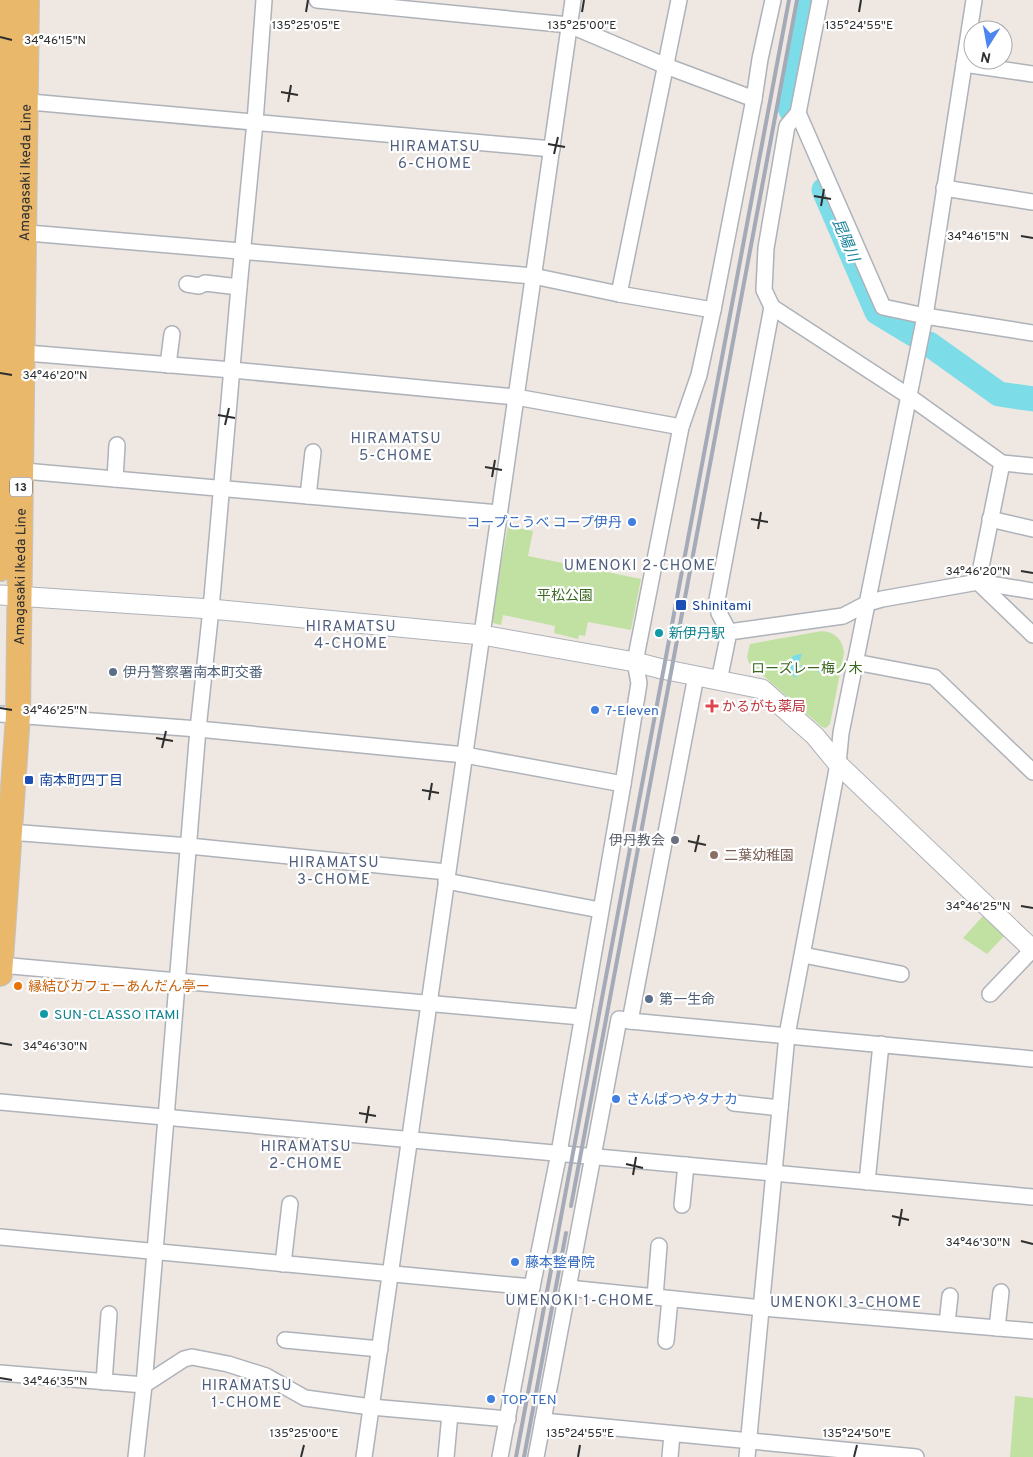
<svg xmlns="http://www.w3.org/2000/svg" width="1033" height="1457" font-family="Overpass,'Noto Sans JP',sans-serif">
<rect width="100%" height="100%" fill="#eee7e2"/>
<g fill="#c1e1a2">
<polygon points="508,526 533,531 528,556 641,579 631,630 588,622 585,636 579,635 578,639 554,633 555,626 503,615 501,625 493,623 491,618"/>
<path d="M822,631C835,632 843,640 844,653L830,724L826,728L822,727L749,663L747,657L750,644Z"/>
<polygon points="983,916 1005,935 987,954 963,938"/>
<polygon points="1015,1396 1033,1398 1033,1457 1010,1457"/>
</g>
<path fill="#7cdde8" d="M799,654H802L798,665L817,669L821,667L823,669L822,672L819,673L817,670L798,666L797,678C791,675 788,671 788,663L793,656Z"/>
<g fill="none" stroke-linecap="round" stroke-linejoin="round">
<g stroke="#7cdde8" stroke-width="25">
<polyline points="791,110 790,107 810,0"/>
<polyline points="824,190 877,312 915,335"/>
<polyline points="929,344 999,394 1033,399"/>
</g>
<defs>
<g id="minor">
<polyline points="317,0 569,25 666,66 754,99"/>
<polyline points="964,64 1033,74"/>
<polyline points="19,101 552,149"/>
<polyline points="798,113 883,307 925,316 1033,333"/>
<polyline points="944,188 1033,202"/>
<polyline points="17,232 533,276 619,294 713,310"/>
<polyline points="187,284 199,286 205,283 239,287"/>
<polyline points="619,294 679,0"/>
<polyline points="772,307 910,397 1002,463 1033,466"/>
<polyline points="14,352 232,370 516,397 681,427"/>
<polyline points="168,365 172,334"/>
<polyline points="13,470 499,513"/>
<polyline points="115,479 117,445"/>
<polyline points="308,496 313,452"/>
<polyline points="990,519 1033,529"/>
<polyline points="978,582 1002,463"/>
<polyline points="978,582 1033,635"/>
<polyline points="729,632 719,613 717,600 772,307 764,290 766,248 787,126 798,113 820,0"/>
<polyline points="855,662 934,677 1033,772"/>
<polyline points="719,681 729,632 843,616 868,603 882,599 978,582 1033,591"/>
<polyline points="0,714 198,729 465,755 623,784"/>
<polyline points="1,833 10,832 189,846 447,872"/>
<polyline points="446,881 600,910"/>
<polyline points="803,955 901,974"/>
<polyline points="0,965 581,1017"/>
<polyline points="990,994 1033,949"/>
<polyline points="630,1021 1033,1059"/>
<polyline points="0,1102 1033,1197"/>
<polyline points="734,1103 780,1108"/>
<polyline points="867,1182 881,1044"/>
<polyline points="682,1205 686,1165"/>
<polyline points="0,1237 532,1287"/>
<polyline points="283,1264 290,1204"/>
<polyline points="568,1288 762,1308 1033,1331"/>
<polyline points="655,1297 659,1246"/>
<polyline points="947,1323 950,1296"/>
<polyline points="997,1328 1001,1292"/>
<polyline points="285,1340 380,1349"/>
<polyline points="666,1341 670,1299"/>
<polyline points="0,1373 144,1385 184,1359 192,1357 228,1364 266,1376 305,1398 371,1407 508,1419"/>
<polyline points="104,1382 109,1314"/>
<polyline points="543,1421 916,1457"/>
<polyline points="136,1457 144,1385 198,729 211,609 239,287 255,122 264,0"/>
<polyline points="364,1457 573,0"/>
<polyline points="446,1457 450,1414"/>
<polyline points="500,1457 532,1287 559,1153 623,784 639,683 635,662 681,427 699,375 713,310 754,99 760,59 773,0"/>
<polyline points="536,1457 619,1019 630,1021 696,676"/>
<polyline points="670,1457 672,1434"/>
<polyline points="747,1457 787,1035 838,764 841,733 925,316 974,0"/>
</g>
<polyline id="tertiary" points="0,595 211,609 482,635 635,662 662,669 762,689 815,736 838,764 1033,950"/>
<g id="primary">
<polyline points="0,569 5,352 4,231 7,0"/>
<path id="s1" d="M0,974L18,715L27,0"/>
</g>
</defs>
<use href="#minor" stroke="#aeb2b9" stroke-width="18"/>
<use href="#tertiary" stroke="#aeb2b9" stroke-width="21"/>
<use href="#primary" stroke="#c4c4c4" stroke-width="26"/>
<use href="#minor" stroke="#fff" stroke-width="15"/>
<use href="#tertiary" stroke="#fff" stroke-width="19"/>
<use href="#primary" stroke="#e9b86b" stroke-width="24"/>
<g stroke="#a4aab7" stroke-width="4">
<polyline points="571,1206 797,0"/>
<polyline points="516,1457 789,0"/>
<polyline points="524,1457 566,1233"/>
</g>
</g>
<path fill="none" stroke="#2e2e2e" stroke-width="2" d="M306,12L308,0M582,12L584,0M859,12L861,0M0,37L12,40M281,92L298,95M288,102L291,85M548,144L565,147M554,154L558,137M814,196L831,199M821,206L824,189M1021,236L1033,238M0,373L12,375M218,415L235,418M225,425L229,408M485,467L502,470M492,477L495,460M751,519L768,522M758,529L761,512M1021,571L1033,573M0,708L12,710M156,738L173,741M162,748L166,731M422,790L439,793M429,800L432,783M688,841L706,845M695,852L699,835M1021,906L1033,908M0,1043L12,1045M359,1113L376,1116M366,1123L369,1106M626,1164L643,1168M633,1175L636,1157M892,1216L909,1220M899,1226L902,1209M1021,1241L1033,1244M0,1378L12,1380M301,1457L304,1445M578,1457L580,1445M854,1457L857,1445"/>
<g fill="#3f7fe0" stroke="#fff" stroke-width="2">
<circle cx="632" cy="522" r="5"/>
<circle cx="595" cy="710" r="5"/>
<circle cx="616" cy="1099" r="5"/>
<circle cx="515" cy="1262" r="5"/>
<circle cx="491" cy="1399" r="5"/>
</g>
<g fill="#1a4fb4" stroke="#fff" stroke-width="2">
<rect x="675" y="599" width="12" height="12" rx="2.5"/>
<rect x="24" y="775" width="10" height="10" rx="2.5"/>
</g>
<g fill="#0f9aa8" stroke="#fff" stroke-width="2">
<circle cx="659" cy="633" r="5"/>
<circle cx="44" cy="1014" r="5"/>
</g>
<g fill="#5c6f8a" stroke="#fff" stroke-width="2">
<circle cx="113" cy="672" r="5"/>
<circle cx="649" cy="999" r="5"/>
</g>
<path fill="#e0444e" stroke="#fff" stroke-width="2" d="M709.5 698.5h5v5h5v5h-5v5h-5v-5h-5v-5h5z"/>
<circle fill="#6b7280" stroke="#fff" stroke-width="2" cx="675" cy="840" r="5"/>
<circle fill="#8d6e63" stroke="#fff" stroke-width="2" cx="714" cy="855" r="5"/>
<circle fill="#e8710a" stroke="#fff" stroke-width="2" cx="18" cy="986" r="5"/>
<g text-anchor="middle" stroke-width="4.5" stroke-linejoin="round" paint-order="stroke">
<rect fill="#fff" stroke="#6d6d6d" stroke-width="1" x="10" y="477.5" width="22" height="19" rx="4"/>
<g font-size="12" font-weight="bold" fill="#2e2e2e">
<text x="21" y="491">13</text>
</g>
<g font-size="14" fill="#2e2e2e" stroke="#fff">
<text dy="5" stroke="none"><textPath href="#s1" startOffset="802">Amagasaki Ikeda Line</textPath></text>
<text dy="5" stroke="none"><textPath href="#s1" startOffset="398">Amagasaki Ikeda Line</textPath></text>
</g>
<g font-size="14" fill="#366cbe" stroke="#fff" text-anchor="start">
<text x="622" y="527" text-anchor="end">コープこうべ コープ伊丹</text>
<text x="605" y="715">7-Eleven</text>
<text x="626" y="1104">さんぱつやタナカ</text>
<text x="525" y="1267">藤本整骨院</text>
<text x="501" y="1404">TOP TEN</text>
</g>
<g font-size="14" fill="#3b6920" stroke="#fff">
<text x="565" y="600">平松公園</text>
<text x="807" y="673">ローズレー梅ノ木</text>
</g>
<g font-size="14" fill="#164399" stroke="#fff" text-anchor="start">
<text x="692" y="610">Shinitami</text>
<text x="39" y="785">南本町四丁目</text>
</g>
<g font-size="14" fill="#0d838f" stroke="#fff" text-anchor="start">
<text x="669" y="638">新伊丹駅</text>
<text x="54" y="1019">SUN-CLASSO ITAMI</text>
</g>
<g font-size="14" fill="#4e5e75" stroke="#fff" text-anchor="start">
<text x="123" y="677">伊丹警察署南本町交番</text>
<text x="659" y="1004">第一生命</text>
</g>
<g font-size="14" fill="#be3a42" stroke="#fff" text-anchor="start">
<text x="722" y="711">かるがも薬局</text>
</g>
<g font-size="14" fill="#5b616d" stroke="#fff" text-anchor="end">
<text x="665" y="845">伊丹教会</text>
</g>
<g font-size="14" fill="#785e54" stroke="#fff" text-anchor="start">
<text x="724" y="860">二葉幼稚園</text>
</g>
<g font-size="14" fill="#c56008" stroke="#fff" text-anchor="start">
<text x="28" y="991">縁結びカフェーあんだん亭ー</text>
</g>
<g font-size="15" letter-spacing="1" fill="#505f7d" stroke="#fff">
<text x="435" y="151">HIRAMATSU<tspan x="435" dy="17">6-CHOME</tspan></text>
<text x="396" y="443">HIRAMATSU<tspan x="396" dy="17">5-CHOME</tspan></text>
<text x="640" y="570">UMENOKI 2-CHOME</text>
<text x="351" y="631">HIRAMATSU<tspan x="351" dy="17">4-CHOME</tspan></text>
<text x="334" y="867">HIRAMATSU<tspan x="334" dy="17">3-CHOME</tspan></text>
<text x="306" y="1151">HIRAMATSU<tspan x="306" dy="17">2-CHOME</tspan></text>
<text x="580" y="1305">UMENOKI 1-CHOME</text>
<text x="846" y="1307">UMENOKI 3-CHOME</text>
<text x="247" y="1390">HIRAMATSU<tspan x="247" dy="17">1-CHOME</tspan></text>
</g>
<g font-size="15" font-style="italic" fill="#16819a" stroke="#fff">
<text transform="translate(846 240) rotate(67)" y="5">昆陽川</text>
</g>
</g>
<g font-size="12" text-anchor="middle" fill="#2e2e2e" stroke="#fff" stroke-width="4.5" stroke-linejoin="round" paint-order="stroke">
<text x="306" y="29">135°25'05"E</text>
<text x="582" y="29">135°25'00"E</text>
<text x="859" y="29">135°24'55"E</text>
<text x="55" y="44">34°46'15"N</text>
<text x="978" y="240">34°46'15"N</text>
<text x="55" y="379">34°46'20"N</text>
<text x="978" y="575">34°46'20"N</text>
<text x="55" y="714">34°46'25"N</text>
<text x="978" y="910">34°46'25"N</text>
<text x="55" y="1050">34°46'30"N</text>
<text x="978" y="1246">34°46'30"N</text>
<text x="55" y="1385">34°46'35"N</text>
<text x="304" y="1437">135°25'00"E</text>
<text x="580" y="1437">135°24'55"E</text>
<text x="857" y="1437">135°24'50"E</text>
</g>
<g transform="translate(988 45) rotate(191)"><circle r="24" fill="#ffffff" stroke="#ababab"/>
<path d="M0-4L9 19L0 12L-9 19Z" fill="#4d85f0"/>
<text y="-8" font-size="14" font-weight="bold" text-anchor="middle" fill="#2e2e2e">N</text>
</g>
</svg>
